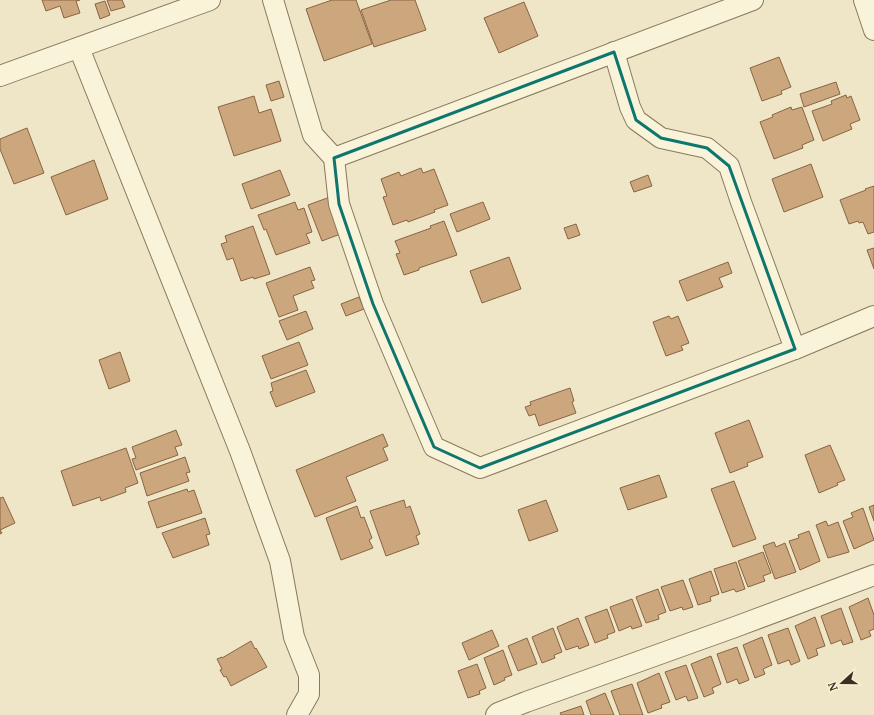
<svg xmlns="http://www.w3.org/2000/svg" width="874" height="715" font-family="'PT Serif',serif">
<rect width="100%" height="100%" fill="#eee6c7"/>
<g fill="#cca67d" stroke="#896542">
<polygon points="42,0 80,0 76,1 80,13 64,18 60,6 46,11"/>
<polygon points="107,0 122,0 125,7 111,11"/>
<polygon points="332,0 356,0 372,44 324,61 306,9"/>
<polygon points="391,0 415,0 426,30 374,47 361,10"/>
<polygon points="105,1 110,15 100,19 95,4"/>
<polygon points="524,2 538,36 499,53 484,18"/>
<polygon points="779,57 791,87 781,91 782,94 762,101 750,68"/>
<polygon points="279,81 284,97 271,101 266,85"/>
<polygon points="836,82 840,94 804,107 800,94"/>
<polygon points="846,95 847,98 851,96 860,120 850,124 852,129 823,141 812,111 832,104 831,101"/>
<polygon points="254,96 259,113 271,109 281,141 234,156 218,107"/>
<polygon points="791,107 792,110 802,107 814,140 802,145 803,148 774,159 760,122 773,117 772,115"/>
<polygon points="27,128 44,173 14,184 0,149 0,139"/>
<polygon points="94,160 108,199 66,215 51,177"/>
<polygon points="811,164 823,197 784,212 772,179"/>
<polygon points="421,168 423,173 434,169 448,205 434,210 435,212 408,222 407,220 393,225 383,197 387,196 381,179 399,172 401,176"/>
<polygon points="280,170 290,195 251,209 242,184"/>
<polygon points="648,175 652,186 634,192 630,182"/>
<polygon points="874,186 874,232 868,234 863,222 859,223 858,221 849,224 840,200 866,190 865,189"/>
<polygon points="330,197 343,233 322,241 308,205"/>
<polygon points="295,202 298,210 304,208 312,232 306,234 310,243 276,255 266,229 264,230 258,215"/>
<polygon points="483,202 490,219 457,232 450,214"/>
<polygon points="444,221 457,255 419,268 419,270 404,275 396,254 400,253 395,241 431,228 430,226"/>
<polygon points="576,224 580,235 568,239 564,228"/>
<polygon points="253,226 270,274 254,279 253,277 241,281 233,258 227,260 221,244 227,242 225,236"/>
<polygon points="874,248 874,269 867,250"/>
<polygon points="509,257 521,289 482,303 470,271"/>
<polygon points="728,262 732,273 719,278 723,287 687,301 679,281"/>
<polygon points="310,267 315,280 311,281 314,288 293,296 298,310 279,317 266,283"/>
<polygon points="359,297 364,309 346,316 341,304"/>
<polygon points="306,311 313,329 287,340 279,321"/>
<polygon points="669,316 671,319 678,316 689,343 681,346 683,350 666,356 653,322"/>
<polygon points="299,342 308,365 271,379 262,356"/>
<polygon points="120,352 130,381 109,389 99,360"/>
<polygon points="306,370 315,392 276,407 270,392 273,391 271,383"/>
<polygon points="570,388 574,401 572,402 576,413 539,426 535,414 529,416 525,407 531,405 530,402"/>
<polygon points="749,420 763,457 747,463 748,466 730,473 715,433"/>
<polygon points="176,430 182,445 175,447 178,455 136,470 132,459 136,458 132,447"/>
<polygon points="383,434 388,446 383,448 388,460 346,477 356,501 315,517 296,470"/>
<polygon points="830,445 845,480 837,483 838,485 819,493 805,455"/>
<polygon points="126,448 138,483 125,488 126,492 101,501 100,497 73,506 61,471"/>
<polygon points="185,457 190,472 186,473 189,481 147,496 140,473"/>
<polygon points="659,475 667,497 628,510 620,488"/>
<polygon points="734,481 756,539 733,547 711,489"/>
<polygon points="187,489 188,492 194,490 202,513 157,528 148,502"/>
<polygon points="3,497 15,523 0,530 2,533 0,534 0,498"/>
<polygon points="404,500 406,508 410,506 420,534 416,536 419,544 386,556 370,511"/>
<polygon points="546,500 558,531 529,541 518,510"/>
<polygon points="874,505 874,521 869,507"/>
<polygon points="357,506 361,518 364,517 372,538 369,540 373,548 341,560 326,518"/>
<polygon points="863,508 874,540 854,549 843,521 853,517 851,513"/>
<polygon points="205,518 210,534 206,535 209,545 173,558 162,533"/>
<polygon points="826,521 828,526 838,522 849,552 828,558 816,525"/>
<polygon points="809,531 820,561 800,570 789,541 799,538 798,535"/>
<polygon points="774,542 776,547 785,543 796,572 775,579 763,546"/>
<polygon points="763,552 771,573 763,576 765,581 748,587 738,561"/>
<polygon points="736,562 745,589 736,592 734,589 722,593 714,569"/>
<polygon points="711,571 719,594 710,597 711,601 698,605 689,579"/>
<polygon points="683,580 693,607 683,610 682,607 670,611 661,587"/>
<polygon points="658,589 666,612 658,615 659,619 646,623 636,597"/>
<polygon points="868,598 874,615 874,629 869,631 871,636 861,640 849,607"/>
<polygon points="632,599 642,626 632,629 631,626 619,631 610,607"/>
<polygon points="841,608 853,642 843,645 841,640 831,644 821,616"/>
<polygon points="607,609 615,632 607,635 608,638 595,643 585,617"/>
<polygon points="815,617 825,646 816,649 818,655 808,659 795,626"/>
<polygon points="578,618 589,645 579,649 578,646 566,650 557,627"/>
<polygon points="553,628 562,652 554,655 555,658 542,663 532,637"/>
<polygon points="788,628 800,661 791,665 789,660 778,664 768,635"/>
<polygon points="492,630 499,646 469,660 462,643"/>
<polygon points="762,637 772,665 763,669 765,674 755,678 743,645"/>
<polygon points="527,638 537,664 518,671 508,646"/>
<polygon points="251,641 255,649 256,648 267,667 231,686 226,676 224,677 220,670 222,669 217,659 222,657 222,658"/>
<polygon points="737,647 749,680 739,684 737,679 727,683 717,654"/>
<polygon points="503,650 512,675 504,678 505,680 494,685 484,658"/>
<polygon points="711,656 721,684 712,688 714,693 704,697 691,664"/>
<polygon points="477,664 486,688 479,691 480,694 468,698 458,671"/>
<polygon points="686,665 698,698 688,701 686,696 676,700 665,672"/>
<polygon points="659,673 670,702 661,705 662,708 648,713 637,683"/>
<polygon points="632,684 643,715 620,715 611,691"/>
<polygon points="605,693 614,715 591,715 586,701"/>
<polygon points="581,706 584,715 561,715 560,713"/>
</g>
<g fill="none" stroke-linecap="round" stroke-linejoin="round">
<defs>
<g id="minor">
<polyline points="273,0 313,135 334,158 339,204 373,304 434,447 480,468 795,349 874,316"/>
<polyline points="864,0 874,30"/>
<polyline points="79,48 240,451 280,561 294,637 309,675 309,694 297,715"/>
<polyline points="614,52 630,107 636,120 661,138 707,148 729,166 741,202 795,349"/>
<polyline points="0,76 210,0"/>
<polyline points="334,158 753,0"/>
<polyline points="496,715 498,713 526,702 735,627 874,575"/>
</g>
</defs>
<use href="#minor" stroke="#8a795c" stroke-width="22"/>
<use href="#minor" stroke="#f9f3da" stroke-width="20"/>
</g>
<path fill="none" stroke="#0f766e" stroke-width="3" stroke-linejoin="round" d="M614,52L636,120L661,138L707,148L729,166L795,349L480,468L434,447L373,304L339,204L334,158Z"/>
<g transform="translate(842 683) rotate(249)" stroke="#f6f0d6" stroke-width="3" paint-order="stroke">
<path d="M0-3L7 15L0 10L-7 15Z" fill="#3a2f20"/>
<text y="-6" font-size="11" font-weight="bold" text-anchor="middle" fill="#3a2f20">N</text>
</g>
</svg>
